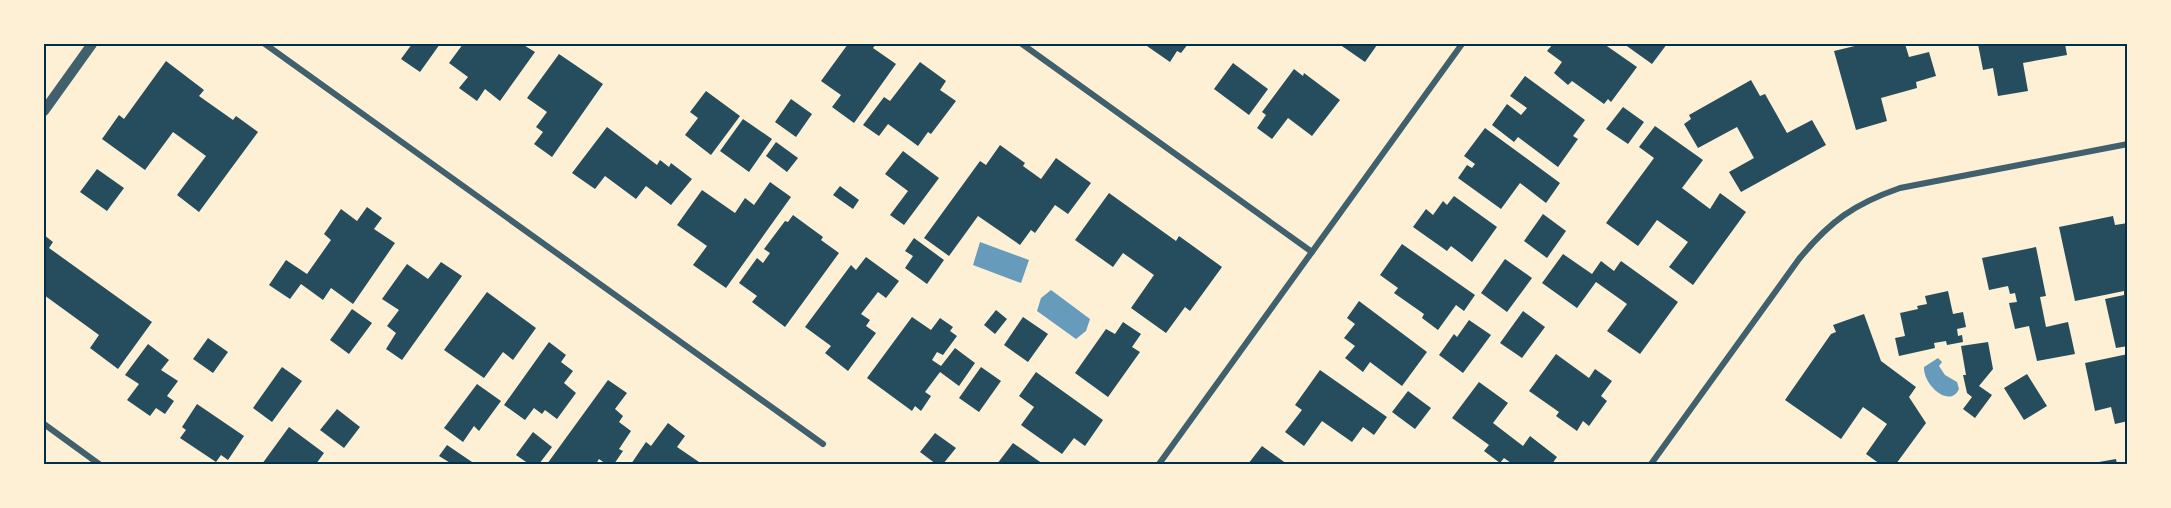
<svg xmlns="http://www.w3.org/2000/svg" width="2171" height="508" font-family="Commissioner,sans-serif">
<rect width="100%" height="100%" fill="#fdf0d5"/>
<g fill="#669bbc">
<polygon points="980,242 1029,260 1021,283 973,265"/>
<polygon points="1051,290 1090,319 1086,331 1076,339 1037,311 1041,298"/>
<path d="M1938,358L1942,362L1939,366L1945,375L1957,382L1959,389C1950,409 1923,385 1924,367Z"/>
</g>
<g fill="#264d5e">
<polygon points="412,44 440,44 420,72 401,59"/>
<polygon points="463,44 522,44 535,52 500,101 485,89 477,101 459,88 468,77 449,63"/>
<polygon points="848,44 876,44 873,48 896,64 854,123 832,107 841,95 821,81"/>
<polygon points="1144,44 1188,44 1181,53 1177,51 1170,62"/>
<polygon points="1339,44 1374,44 1377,45 1365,62"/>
<polygon points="1553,44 1604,44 1637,67 1611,102 1608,99 1604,104 1572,81 1568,85 1554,73 1562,62 1547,51"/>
<polygon points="1624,44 1667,44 1652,64"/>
<polygon points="1863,44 1905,44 1909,57 1929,52 1936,76 1916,82 1917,88 1881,98 1887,121 1856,130 1834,51"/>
<polygon points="1978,44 2065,44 2067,55 2023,63 2028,91 1998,96 1993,68 1983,70"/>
<polygon points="559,54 603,84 552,157 534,144 543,132 536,127 547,112 527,98"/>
<polygon points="166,61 204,90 199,96 233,120 236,116 258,132 199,212 177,195 206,156 173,132 145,170 102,139 119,115 124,119"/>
<polygon points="920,62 946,81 940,90 956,101 931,134 928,132 918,146 888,124 879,136 863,125 884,97 890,101"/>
<polygon points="1233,63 1268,89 1249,115 1214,89"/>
<polygon points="1294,69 1303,76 1304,73 1340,100 1312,136 1288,118 1272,139 1257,128 1266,115 1262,112"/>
<polygon points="1525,76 1585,120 1573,136 1578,139 1558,167 1518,137 1514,142 1492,125 1507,104 1521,115 1527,108 1510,96"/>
<polygon points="1751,80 1760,96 1765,94 1787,133 1812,120 1826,145 1741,192 1729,172 1754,158 1737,127 1698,148 1684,124 1691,119 1689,115"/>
<polygon points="706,91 740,116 711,155 685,135 698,118 690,112"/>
<polygon points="791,99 812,114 796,137 775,122"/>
<polygon points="1623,107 1644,122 1628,144 1606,129"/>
<polygon points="743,119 772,139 749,172 720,151"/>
<polygon points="1655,126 1703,160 1682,188 1710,209 1720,193 1746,212 1693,285 1669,267 1688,242 1657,220 1638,246 1606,223 1654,158 1639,147"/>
<polygon points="607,127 657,165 660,160 669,167 671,163 692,179 671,205 646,186 636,199 605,176 595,189 572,173"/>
<polygon points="1485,128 1560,183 1546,203 1520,183 1501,209 1458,178 1467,165 1472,168 1475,164 1464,156"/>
<polygon points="776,142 798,158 787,172 766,156"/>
<polygon points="1000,145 1025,163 1023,166 1041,179 1056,158 1091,183 1068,214 1055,205 1035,233 1031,230 1020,245 978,216 949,256 924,238 980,161 986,165"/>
<polygon points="903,151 939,178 904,225 890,215 908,191 885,174"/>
<polygon points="97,169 124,188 107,211 80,192"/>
<polygon points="770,182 791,197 726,288 693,265 707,246 677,225 702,190 735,213 745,198 754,205"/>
<polygon points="840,186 859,200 853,209 833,195"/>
<polygon points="1109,193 1176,241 1179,236 1222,267 1190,311 1185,307 1166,333 1131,308 1154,275 1123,253 1113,267 1075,240"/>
<polygon points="1454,196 1497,227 1472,262 1451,246 1447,251 1413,227 1426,209 1433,215 1443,201 1447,205"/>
<polygon points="367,207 382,218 374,229 395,243 353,304 331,288 323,300 301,284 290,299 269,285 286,260 307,274 331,240 324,234 341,209 357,221"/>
<polygon points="1543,214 1566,231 1547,258 1524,241"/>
<polygon points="793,215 823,237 821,240 839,253 785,327 752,302 757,296 739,283 757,258 763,263 770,253 764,249 785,221 788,222"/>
<polygon points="2113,216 2115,225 2128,223 2128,346 2116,348 2105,299 2124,295 2124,291 2075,301 2059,227"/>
<polygon points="44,235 53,242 49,248 152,322 118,369 90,348 99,335 44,295"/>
<polygon points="914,238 944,260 927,284 905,268 913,256 905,251"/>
<polygon points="1402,244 1475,295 1464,311 1456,305 1438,330 1422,318 1424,314 1394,293 1398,288 1380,275"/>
<polygon points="2036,247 2046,296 2040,297 2046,327 2068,322 2075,354 2037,361 2029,326 2015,329 2009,303 2017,302 2015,293 2010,294 2008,286 1989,290 1982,258"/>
<polygon points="1563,254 1592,274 1601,261 1614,271 1621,261 1678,302 1640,354 1607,331 1627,304 1596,282 1577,308 1542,283"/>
<polygon points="866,257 899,281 886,298 878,292 861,314 870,320 866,326 876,333 848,371 825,353 831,346 805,327 851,265 856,270"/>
<polygon points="1505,259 1532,278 1507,312 1481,293"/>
<polygon points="441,262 462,276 402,360 386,349 396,333 387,326 399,310 382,299 407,264 428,279"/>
<polygon points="1948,291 1953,314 1963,312 1966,327 1957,329 1958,336 1962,335 1963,342 1947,345 1946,341 1934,343 1935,348 1899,356 1895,338 1905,336 1900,313 1918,309 1917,306 1927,304 1925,296"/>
<polygon points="487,292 536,328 513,360 503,352 484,378 444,350"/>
<polygon points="1359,301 1427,352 1402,386 1370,362 1363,372 1345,358 1355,346 1344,338 1355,324 1347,318"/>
<polygon points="352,309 372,323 349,354 330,340"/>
<polygon points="996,310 1007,319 995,334 984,325"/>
<polygon points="1523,311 1545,327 1522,358 1500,343"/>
<polygon points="1864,314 1881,361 1916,387 1909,397 1926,423 1896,464 1880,464 1866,454 1887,424 1863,407 1841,439 1785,400 1831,334 1836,332 1833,325"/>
<polygon points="912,317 931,330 940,318 953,327 950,331 957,336 943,355 937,352 932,360 941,366 955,348 975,363 959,386 940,372 925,392 931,396 921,411 915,406 912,411 867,378"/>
<polygon points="1023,317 1048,334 1028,362 1004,345"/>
<polygon points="1469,320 1491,335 1463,373 1439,355 1454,334 1457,337"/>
<polygon points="1123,322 1141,334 1132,347 1140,352 1108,397 1075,373 1106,329 1115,334"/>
<polygon points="208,338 228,352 213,373 193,359"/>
<polygon points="549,342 566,355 561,362 573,371 564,383 576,393 557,419 545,410 542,414 534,408 525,420 504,405"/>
<polygon points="1988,342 1993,369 1979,386 1992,395 1975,418 1963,409 1972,397 1967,393 1963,375 1966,375 1961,346"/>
<polygon points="148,344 169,360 161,370 178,381 167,396 174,401 165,414 156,408 150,416 127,400 139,384 125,375"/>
<polygon points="1556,354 1589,378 1595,369 1612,381 1601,396 1607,401 1589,426 1583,421 1577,431 1556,416 1559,412 1529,391"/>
<polygon points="2128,354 2128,421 2115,424 2111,407 2095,411 2085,363"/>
<polygon points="282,367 302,381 272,422 253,408"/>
<polygon points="981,367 1001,381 979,412 959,398"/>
<polygon points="1320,370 1387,417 1374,435 1363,427 1352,442 1322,421 1304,446 1285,432 1302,410 1295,405"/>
<polygon points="1036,372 1103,420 1085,446 1074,438 1062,454 1021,425 1034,407 1019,396"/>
<polygon points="2027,374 2047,406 2024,420 2004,388"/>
<polygon points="608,380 627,393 615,409 623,416 619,422 631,431 619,449 623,451 614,464 610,463 606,464 599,459 596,464 589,462 587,464 547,464"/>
<polygon points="1479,382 1508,403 1493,423 1523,446 1530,436 1557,457 1552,464 1510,464 1511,463 1504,458 1500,463 1484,451 1489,445 1452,418"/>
<polygon points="477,384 501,401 479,431 474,426 463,442 444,428"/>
<polygon points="1408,391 1431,408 1415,429 1392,412"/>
<polygon points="197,404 244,436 228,460 221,455 216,462 180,438 186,430 182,427"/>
<polygon points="337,409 360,427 344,448 320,430"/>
<polygon points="668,423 685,436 677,447 702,464 631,464 646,442 651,446"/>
<polygon points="289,427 324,453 316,464 262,464"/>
<polygon points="533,432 552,447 539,464 529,464 516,455"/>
<polygon points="935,433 956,448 943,464 936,464 920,452"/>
<polygon points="1013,443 1043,464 997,464"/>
<polygon points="447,445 472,462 470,464 452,464 439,456"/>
<polygon points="1262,446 1287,464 1248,464"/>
<polygon points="2116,459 2117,464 2093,464 2093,463"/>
</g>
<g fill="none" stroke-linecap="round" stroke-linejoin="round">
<g stroke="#3f606c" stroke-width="6">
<polyline points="265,44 823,444"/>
<polyline points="1022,44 1312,252"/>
<polyline points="44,424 99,464"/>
<polyline points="1159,464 1462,44"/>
<path d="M1651,464L1799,259C1830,221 1854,204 1900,188L2128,144"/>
</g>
<polyline stroke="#3f606c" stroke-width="10" points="44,111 92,44"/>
</g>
<rect width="2171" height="508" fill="none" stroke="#fdf0d5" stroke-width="90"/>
<rect x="45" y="45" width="2081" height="418" fill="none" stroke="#003049" stroke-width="2"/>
</svg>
